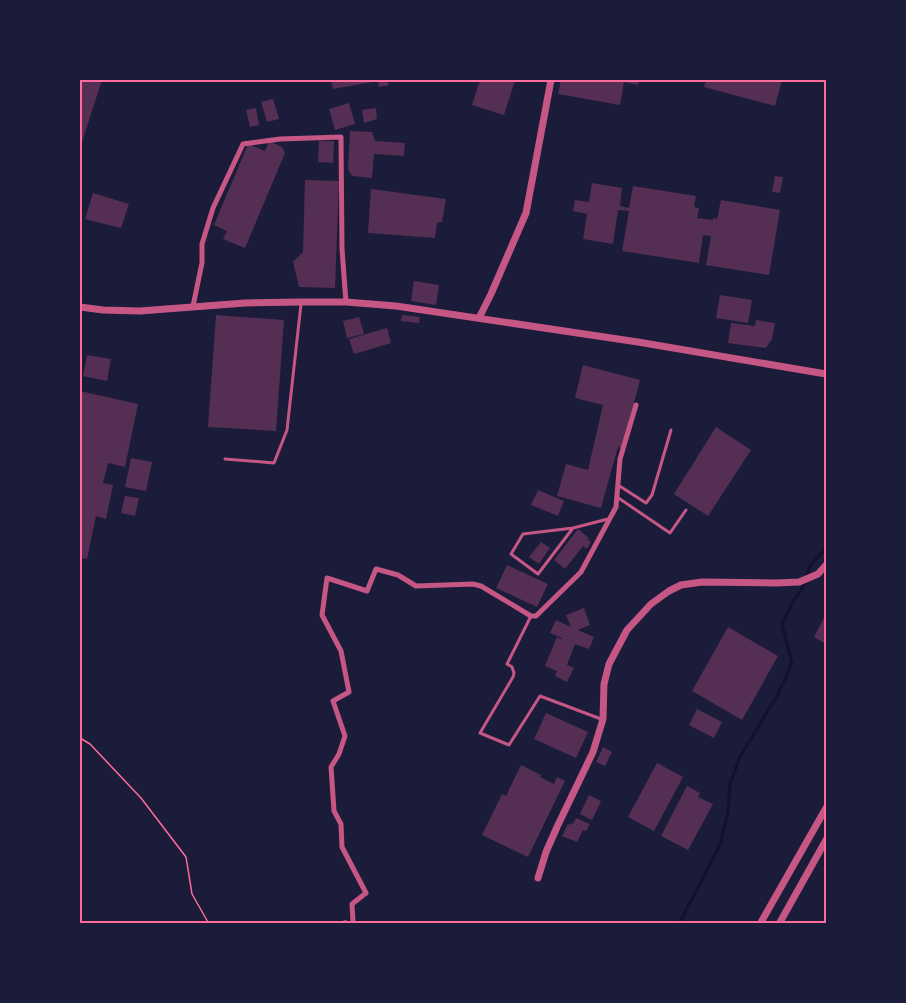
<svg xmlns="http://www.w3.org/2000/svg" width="906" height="1003" font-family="Mulish,sans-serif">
<rect width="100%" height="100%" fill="#1b1b3a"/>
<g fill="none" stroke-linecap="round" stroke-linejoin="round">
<polyline stroke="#12122b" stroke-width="3" points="679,924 720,845 728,812 730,784 740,757 778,694 792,663 782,624 793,601 802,589 811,564 826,549"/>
</g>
<g fill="#542f53">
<polygon points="80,80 102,80 80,148"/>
<polygon points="331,80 387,80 389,85 379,87 378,81 333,89"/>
<polygon points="480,80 515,80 504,115 472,105"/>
<polygon points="561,80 639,80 638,85 624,82 620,105 558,94"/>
<polygon points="706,80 782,80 775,106 704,87"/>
<polygon points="273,99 279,119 267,122 261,102"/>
<polygon points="349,103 355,124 335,130 329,109"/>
<polygon points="256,108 259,125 250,127 246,110"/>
<polygon points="376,108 377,119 364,123 362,110"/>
<polygon points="350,131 372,132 375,141 405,143 404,156 374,154 372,178 352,176 348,169"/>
<polygon points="269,141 282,147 285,153 245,248 223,239 227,231 214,225 248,144 265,151"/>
<polygon points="319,141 334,141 333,163 318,162"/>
<polygon points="775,176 783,177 780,193 772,192"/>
<polygon points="305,180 339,181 335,288 299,287 293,262 303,252"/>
<polygon points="592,183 622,188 620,206 629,208 633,186 696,196 694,207 699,208 697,218 713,220 713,218 717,219 721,200 780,210 769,275 706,265 711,236 703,235 699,263 622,251 629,211 618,210 613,244 583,239 587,214 573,211 575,200 589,202"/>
<polygon points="371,189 446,199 442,222 437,223 435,238 368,233"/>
<polygon points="93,193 129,204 121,228 85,219"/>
<polygon points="414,281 439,285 436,305 411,301"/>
<polygon points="720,295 752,300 748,323 716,318"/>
<polygon points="216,315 284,320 276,431 208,427"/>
<polygon points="402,315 420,317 419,323 401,321"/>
<polygon points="359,317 364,334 347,338 343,321"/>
<polygon points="756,320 775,323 772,339 766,348 728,343 731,323 755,326"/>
<polygon points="387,328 391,343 354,354 349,339"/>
<polygon points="87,355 111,359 107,381 83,376"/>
<polygon points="583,365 640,380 622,448 618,447 601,508 557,496 566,464 588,470 603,405 575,398"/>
<polygon points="80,391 138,404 125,467 108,463 103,483 113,485 106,519 96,516 87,559 80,558"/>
<polygon points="716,427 751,450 708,516 674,494"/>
<polygon points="131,458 152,462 146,491 125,487"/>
<polygon points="538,490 564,501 558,516 531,505"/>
<polygon points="125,496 139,498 135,516 121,513"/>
<polygon points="578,529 589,538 587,539 591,542 587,549 583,546 565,569 554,560"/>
<polygon points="541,542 550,548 539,564 529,557"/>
<polygon points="507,565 548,584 537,607 496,588"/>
<polygon points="584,608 590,625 578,630 594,637 589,649 575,644 567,665 574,668 567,682 555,676 557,671 545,666 557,637 561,639 562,638 550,633 556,620 571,627 566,615"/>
<polygon points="826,614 826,644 814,637"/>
<polygon points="728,627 778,656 742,720 692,691"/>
<polygon points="697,709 722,722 714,738 689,725"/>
<polygon points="546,713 588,732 576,758 534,739"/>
<polygon points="603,747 612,752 605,766 596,762"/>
<polygon points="657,763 683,777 654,831 628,817"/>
<polygon points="521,765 541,775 540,777 554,784 557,777 565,781 528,857 482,835 502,794 506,796"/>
<polygon points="687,786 700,793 698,797 713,804 688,850 661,836"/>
<polygon points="589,795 601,801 592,820 580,814"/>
<polygon points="576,818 590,824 586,831 583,830 577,842 562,836 568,824 570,825 571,823 573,824"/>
</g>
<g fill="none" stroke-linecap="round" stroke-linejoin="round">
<g stroke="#ff6b9d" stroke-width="1.5">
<polyline points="80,738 90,744 141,798 186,857 192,894 209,924"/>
<polyline points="271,924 285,924"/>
<polyline points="331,924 346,921"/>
</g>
<g stroke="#c65784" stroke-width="3">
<polyline points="225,459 274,463 287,430 301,304"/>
<polyline points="618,485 646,503 652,495 671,430"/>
<polyline points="617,497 670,533 686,510"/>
<polyline points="573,528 538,574 511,554 523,534 573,528 608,519"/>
<polyline points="531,616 507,664 512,667 514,673 513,677 480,733 509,745 540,696 601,719"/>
</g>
<g stroke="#c65784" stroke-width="5">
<polyline points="193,306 202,263 202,244 213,208 243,144 280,139 341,137 342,249 346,302"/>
<polyline points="353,921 352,904 366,893 342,847 341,824 334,811 331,767 339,754 345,736 333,701 349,692 341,651 322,615 327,578 367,591 376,569 398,575 416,586 473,584 481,586 531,616 536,616 581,572 616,507 620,459 636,405"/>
</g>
<g stroke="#c65784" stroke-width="7">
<polyline points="80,307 103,310 140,311 245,303 301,302 346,302 396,306 638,342 826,374"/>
<polyline points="479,318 491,294 526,213 551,80"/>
<polyline points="538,878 546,852 557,827 593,752 603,719 604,684 609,664 627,630 651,604 669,591 681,585 702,582 776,583 799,582 818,574 826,565"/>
<polyline points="760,924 826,808"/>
<polyline points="779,924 826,840"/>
</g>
</g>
<rect width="906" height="1003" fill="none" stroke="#1b1b3a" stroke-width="162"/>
<rect x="81" y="81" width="744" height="841" fill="none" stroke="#ff6b9d" stroke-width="2"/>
</svg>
